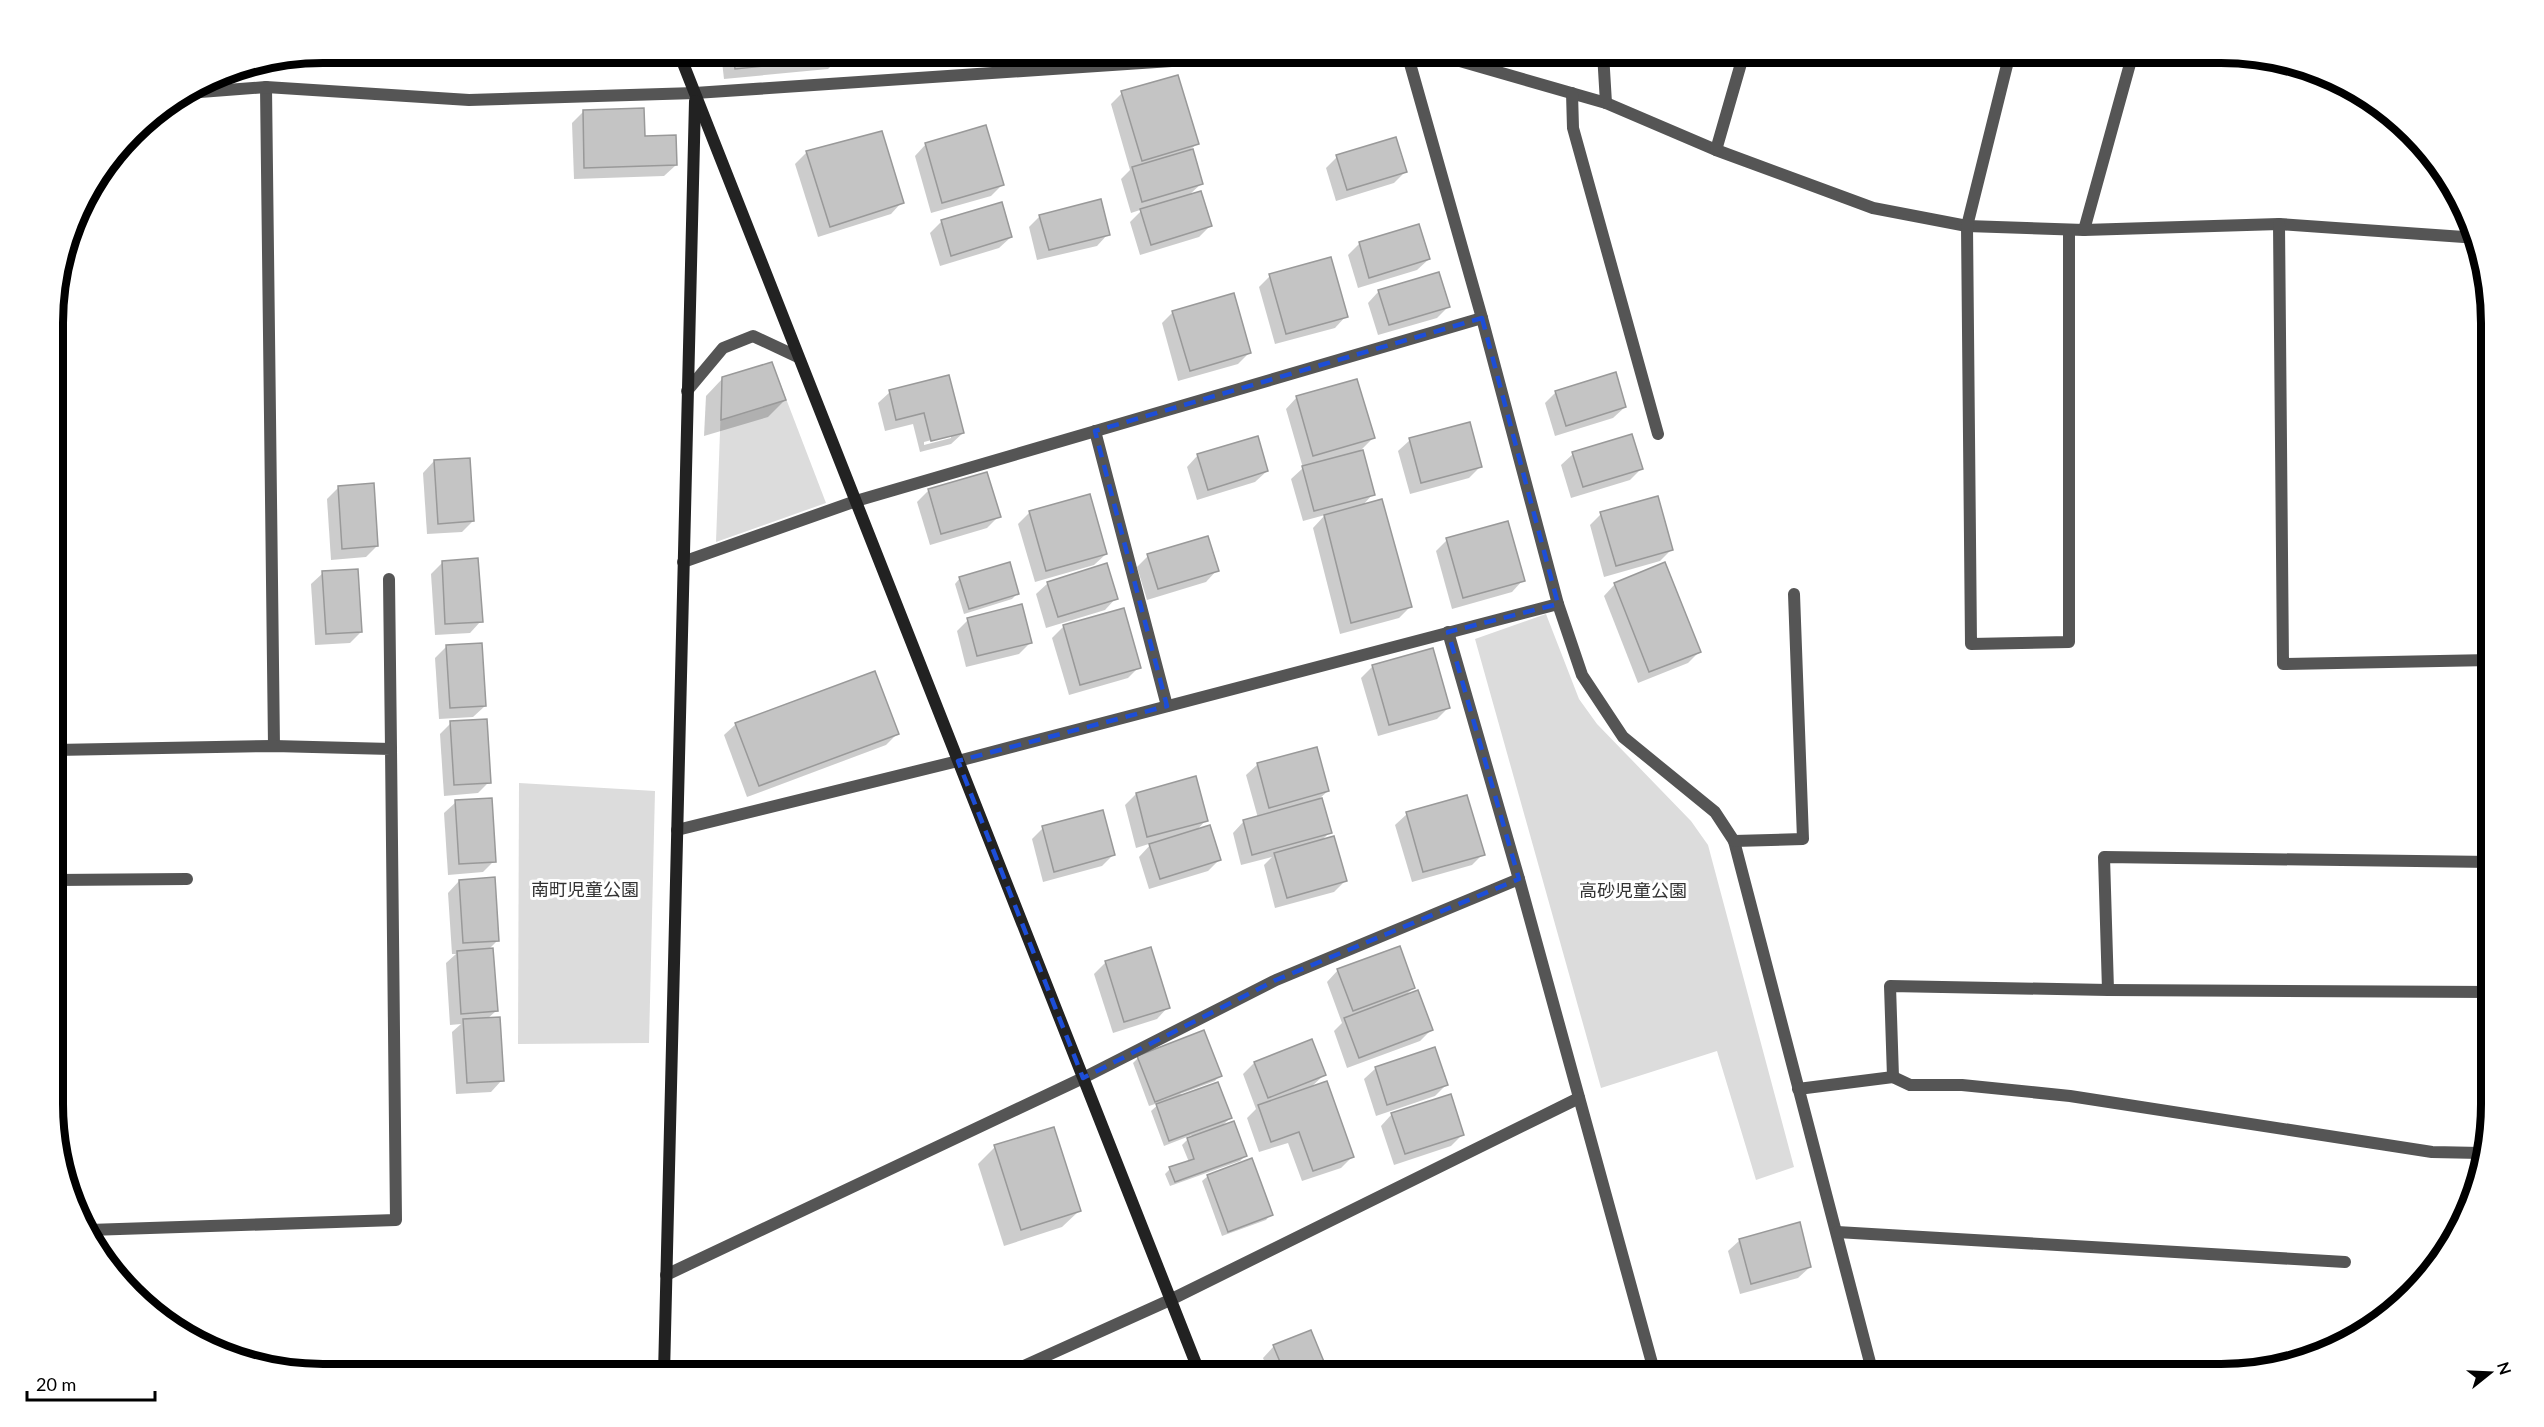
<svg xmlns="http://www.w3.org/2000/svg" width="2544" height="1427" font-family="Lato,'Noto Sans JP',sans-serif">
<rect width="100%" height="100%" fill="#fff"/>
<g fill="#dcdcdc">
<polygon points="772,362 826,503 716,542 722,377"/>
<polygon points="1546,614 1579,699 1597,724 1691,821 1708,845 1794,1167 1756,1180 1717,1051 1601,1088 1475,639"/>
<polygon points="519,783 655,791 649,1043 518,1044"/>
</g>
<g fill="#0003" fill-rule="evenodd">
<polygon points="721,53 839,53 840,58 828,69 724,79"/>
<polygon points="1122,93 1197,144 1191,149 1202,183 1188,196 1210,226 1199,237 1140,255 1130,222 1143,209 1131,213 1121,179 1130,170 1111,104"/>
<polygon points="583,112 643,138 676,165 664,176 574,179 572,123"/>
<polygon points="926,144 1002,185 991,196 931,213 915,156"/>
<polygon points="807,152 902,202 891,214 818,237 795,164"/>
<polygon points="1337,157 1405,172 1394,183 1336,201 1326,168"/>
<polygon points="1040,216 1108,234 1097,246 1037,260 1029,227"/>
<polygon points="941,222 1011,237 999,248 940,266 930,233"/>
<polygon points="1418,226 1429,259 1417,270 1358,288 1348,255 1359,244"/>
<polygon points="1270,276 1346,316 1335,328 1275,344 1259,287"/>
<polygon points="1379,291 1448,307 1437,318 1378,335 1368,303"/>
<polygon points="1173,312 1249,353 1238,364 1178,381 1162,323"/>
<polygon points="723,378 785,400 768,417 704,436 706,396"/>
<path d="M890,392L963,433L951,444L920,452L913,424L885,431L878,403ZM951,435V438L924,445V442Z"/>
<polygon points="1556,392 1625,407 1613,418 1555,436 1545,403"/>
<polygon points="1297,397 1373,438 1361,450 1373,494 1362,506 1410,607 1399,618 1340,634 1313,528 1325,515 1303,521 1291,479 1303,468 1286,409"/>
<polygon points="1410,440 1480,467 1469,478 1410,494 1398,451"/>
<polygon points="1573,454 1641,469 1630,480 1571,498 1561,465"/>
<polygon points="1198,455 1267,471 1255,482 1197,500 1187,467"/>
<polygon points="434,461 473,521 462,532 427,534 423,473"/>
<polygon points="986,474 999,516 987,528 930,545 917,502 928,491"/>
<polygon points="339,487 377,546 366,557 331,560 327,499"/>
<polygon points="1089,496 1106,554 1094,565 1035,582 1018,524 1029,513"/>
<polygon points="1601,514 1672,549 1660,561 1604,577 1590,525"/>
<polygon points="1447,540 1523,580 1512,592 1452,609 1436,551"/>
<polygon points="1148,556 1217,570 1206,582 1147,600 1137,567"/>
<polygon points="443,562 481,621 470,633 435,635 431,574"/>
<polygon points="323,573 361,632 350,643 315,645 311,584"/>
<polygon points="960,578 1017,594 1012,599 964,614 955,584"/>
<polygon points="1048,583 1116,598 1105,610 1046,628 1036,594"/>
<polygon points="1615,584 1699,652 1688,663 1638,683 1604,596"/>
<polygon points="1123,610 1139,667 1128,678 1069,695 1052,638 1063,627"/>
<polygon points="968,620 1030,643 1019,654 966,667 957,631"/>
<polygon points="446,647 485,706 473,717 439,719 435,658"/>
<polygon points="1372,667 1449,707 1437,719 1378,736 1361,678"/>
<polygon points="451,723 489,782 478,793 444,796 440,734"/>
<polygon points="736,724 897,734 886,745 747,797 724,735"/>
<polygon points="1258,764 1328,791 1320,798 1330,832 1321,841 1345,881 1334,892 1275,908 1264,865 1272,857 1241,865 1233,833 1244,821 1258,818 1246,775"/>
<polygon points="1136,794 1206,820 1195,832 1219,860 1208,871 1149,889 1139,857 1152,843 1136,848 1125,805"/>
<polygon points="456,802 494,861 483,872 448,875 444,813"/>
<polygon points="1407,814 1483,854 1472,865 1412,882 1395,825"/>
<polygon points="1043,828 1113,855 1102,866 1043,882 1032,839"/>
<polygon points="459,881 498,940 488,950 496,1011 487,1019 502,1080 491,1092 456,1094 452,1032 461,1024 450,1025 446,963 456,954 452,954 448,893"/>
<polygon points="1106,962 1168,1007 1157,1019 1113,1033 1094,974"/>
<polygon points="1338,970 1413,988 1404,997 1431,1030 1420,1041 1347,1068 1334,1031 1342,1023 1327,982"/>
<polygon points="1311,1041 1324,1075 1310,1088 1352,1157 1341,1168 1302,1181 1288,1143 1259,1152 1247,1118 1256,1109 1243,1074 1254,1063"/>
<polygon points="1138,1058 1220,1075 1215,1081 1180,1094 1230,1118 1220,1128 1245,1156 1240,1161 1170,1186 1165,1174 1170,1169 1189,1162 1182,1145 1192,1135 1164,1146 1151,1111 1161,1102 1149,1106 1133,1063"/>
<polygon points="1376,1068 1446,1085 1435,1096 1376,1116 1364,1079"/>
<polygon points="1392,1114 1462,1135 1451,1146 1394,1165 1381,1126"/>
<polygon points="995,1147 1079,1211 1062,1227 1004,1246 978,1164"/>
<polygon points="1208,1176 1271,1214 1266,1220 1222,1236 1202,1181"/>
<polygon points="1740,1240 1810,1267 1798,1278 1740,1294 1728,1251"/>
<polygon points="1311,1331 1328,1374 1270,1374 1263,1358 1274,1346"/>
</g>
<g fill="#c4c4c4" stroke="#999" stroke-width="1.5">
<polygon points="733,53 841,53 841,58 735,69"/>
<polygon points="1178,75 1199,144 1142,161 1121,91"/>
<polygon points="644,108 645,136 676,135 677,165 584,168 583,110"/>
<polygon points="986,125 1004,185 942,203 925,143"/>
<polygon points="882,131 904,203 830,227 806,151"/>
<polygon points="1396,137 1407,172 1347,190 1336,155"/>
<polygon points="1193,149 1203,184 1142,202 1132,167"/>
<polygon points="1201,191 1212,226 1151,245 1140,209"/>
<polygon points="1101,199 1110,235 1049,250 1039,215"/>
<polygon points="1002,202 1012,237 951,256 941,220"/>
<polygon points="1419,224 1430,259 1369,278 1359,242"/>
<polygon points="1331,257 1348,317 1286,334 1269,274"/>
<polygon points="1439,272 1450,307 1389,325 1378,290"/>
<polygon points="1234,293 1251,353 1190,371 1172,311"/>
<polygon points="772,362 786,400 721,420 722,377"/>
<polygon points="1616,372 1626,407 1566,426 1555,391"/>
<polygon points="949,375 964,433 931,441 924,413 896,420 889,390"/>
<polygon points="1357,379 1375,438 1313,456 1296,396"/>
<polygon points="1470,422 1482,467 1421,483 1409,438"/>
<polygon points="1632,434 1643,469 1583,487 1572,452"/>
<polygon points="1258,436 1268,471 1208,490 1197,454"/>
<polygon points="1363,450 1375,495 1314,511 1302,466"/>
<polygon points="470,458 474,521 438,524 434,460"/>
<polygon points="987,472 1001,517 941,534 928,489"/>
<polygon points="374,483 378,546 342,549 338,486"/>
<polygon points="1090,494 1107,554 1046,571 1029,511"/>
<polygon points="1658,496 1673,550 1616,566 1600,512"/>
<polygon points="1382,499 1412,607 1351,623 1324,515"/>
<polygon points="1508,521 1525,581 1463,598 1446,538"/>
<polygon points="1208,536 1219,571 1158,589 1147,554"/>
<polygon points="478,558 483,622 445,624 442,561"/>
<polygon points="1010,562 1019,594 969,609 959,577"/>
<polygon points="1665,562 1701,652 1649,672 1614,583"/>
<polygon points="1107,563 1118,599 1058,617 1047,582"/>
<polygon points="358,569 362,632 326,634 322,571"/>
<polygon points="1022,604 1032,643 977,656 967,618"/>
<polygon points="1124,608 1141,668 1080,685 1063,625"/>
<polygon points="482,643 486,706 450,708 446,645"/>
<polygon points="1433,648 1450,708 1389,725 1372,665"/>
<polygon points="875,671 899,734 759,786 735,723"/>
<polygon points="487,719 491,783 454,785 450,721"/>
<polygon points="1317,747 1329,791 1269,808 1257,763"/>
<polygon points="1196,776 1208,821 1147,837 1136,793"/>
<polygon points="1467,795 1485,855 1423,872 1406,812"/>
<polygon points="492,798 496,862 459,864 455,800"/>
<polygon points="1322,798 1332,833 1252,855 1243,820"/>
<polygon points="1103,810 1115,855 1054,872 1042,826"/>
<polygon points="1210,825 1221,860 1160,879 1149,844"/>
<polygon points="1334,836 1347,881 1287,898 1274,853"/>
<polygon points="495,877 499,941 463,943 459,880"/>
<polygon points="1400,946 1415,988 1353,1011 1337,969"/>
<polygon points="1151,947 1170,1008 1124,1022 1105,961"/>
<polygon points="493,948 498,1011 461,1014 457,951"/>
<polygon points="1418,990 1433,1030 1359,1058 1344,1018"/>
<polygon points="500,1017 504,1081 467,1083 463,1019"/>
<polygon points="1204,1030 1222,1076 1155,1102 1137,1056"/>
<polygon points="1312,1039 1326,1075 1268,1098 1254,1062"/>
<polygon points="1435,1047 1448,1085 1387,1105 1375,1067"/>
<polygon points="1327,1081 1354,1157 1313,1171 1299,1132 1271,1142 1258,1105"/>
<polygon points="1218,1082 1232,1118 1169,1141 1156,1104"/>
<polygon points="1451,1094 1464,1135 1405,1154 1391,1113"/>
<polygon points="1234,1121 1247,1156 1175,1182 1169,1167 1194,1159 1187,1138"/>
<polygon points="1054,1127 1081,1211 1021,1230 994,1145"/>
<polygon points="1252,1158 1273,1215 1228,1232 1207,1175"/>
<polygon points="1800,1222 1811,1267 1751,1284 1739,1239"/>
<polygon points="1311,1330 1329,1374 1285,1374 1273,1345"/>
</g>
<g fill="none" stroke-linecap="round" stroke-linejoin="round">
<g stroke="#555" stroke-width="12">
<polyline points="1407,53 1482,318 1558,604 1582,675 1623,737 1715,812 1734,841 1873,1374"/>
<polyline points="1432,53 1606,103 1716,150 1873,208 1967,226 2084,230 2279,224 2478,238"/>
<polyline points="1603,53 1606,103"/>
<polyline points="2010,53 1967,226 1971,644 2069,642 2069,230"/>
<polyline points="266,87 274,746"/>
<polyline points="187,93 266,87 469,100 695,93 1291,53"/>
<polyline points="1572,93 1573,128 1658,434"/>
<polyline points="1716,150 1744,53"/>
<polyline points="2279,224 2283,664 2491,660"/>
<polyline points="2084,230 2133,53"/>
<polyline points="687,391 723,348 753,336 798,357"/>
<polyline points="1095,431 1167,706"/>
<polyline points="683,562 856,501 1482,318"/>
<polyline points="389,579 391,749"/>
<polyline points="1448,632 1519,879 1655,1374"/>
<polyline points="55,750 274,746 391,749 396,1220 89,1230"/>
<polyline points="677,830 958,761 1558,604"/>
<polyline points="1734,841 1803,839 1794,594"/>
<polyline points="55,880 187,879"/>
<polyline points="2108,990 2104,857 2491,862"/>
<polyline points="1893,1077 1910,1085 1962,1085 2070,1096 2432,1152 2481,1153"/>
<polyline points="1798,1089 1893,1077 1890,986 2108,990 2491,992"/>
<polyline points="1837,1232 2345,1262"/>
<polyline points="666,1275 1083,1078 1276,980 1519,879"/>
<polyline points="1006,1374 1170,1300 1579,1098"/>
</g>
<g stroke="#222" stroke-width="12">
<polyline points="679,53 1200,1374"/>
<polyline points="664,1374 695,101"/>
</g>
</g>
<path fill="none" stroke="#1d4ed8" stroke-width="4.5" stroke-dasharray="12 8" stroke-linejoin="round" d="M1482,318L1558,604L1448,632L1519,879L1276,980L1083,1078L958,761L1167,706L1095,431Z"/>
<g text-anchor="middle" stroke-width="6" stroke-linejoin="round" paint-order="stroke">
<g font-size="18" fill="#333" stroke="#fff">
<text x="585" y="896">南町児童公園</text>
<text x="1633" y="897">高砂児童公園</text>
</g>
</g>
<path d="M0 0H2544V1427H0ZM323 63H2221A260 260 0 0 1 2481 323V1104A260 260 0 0 1 2221 1364H323A260 260 0 0 1 63 1104V323A260 260 0 0 1 323 63Z" fill="#fff" fill-rule="evenodd"/>
<path fill="none" stroke="#000" stroke-width="8" d="M323 63H2221A260 260 0 0 1 2481 323V1104A260 260 0 0 1 2221 1364H323A260 260 0 0 1 63 1104V323A260 260 0 0 1 323 63Z"/>
<g transform="translate(2490 1373) rotate(72)" stroke="#ffffff" stroke-width="4.5" paint-order="stroke">
<path d="M0-4.5L10 22L0 15L-10 22Z" fill="#000000"/>
<text y="-9" font-size="16" font-weight="bold" text-anchor="middle" fill="#000000">N</text>
</g>
<path d="M27 1391v9h128v-9" fill="none" stroke="#000000" stroke-width="3"/>
<text x="36" y="1391" font-size="18" fill="#000000" stroke="#ffffff" stroke-width="4.5" paint-order="stroke">20 m</text>
</svg>
